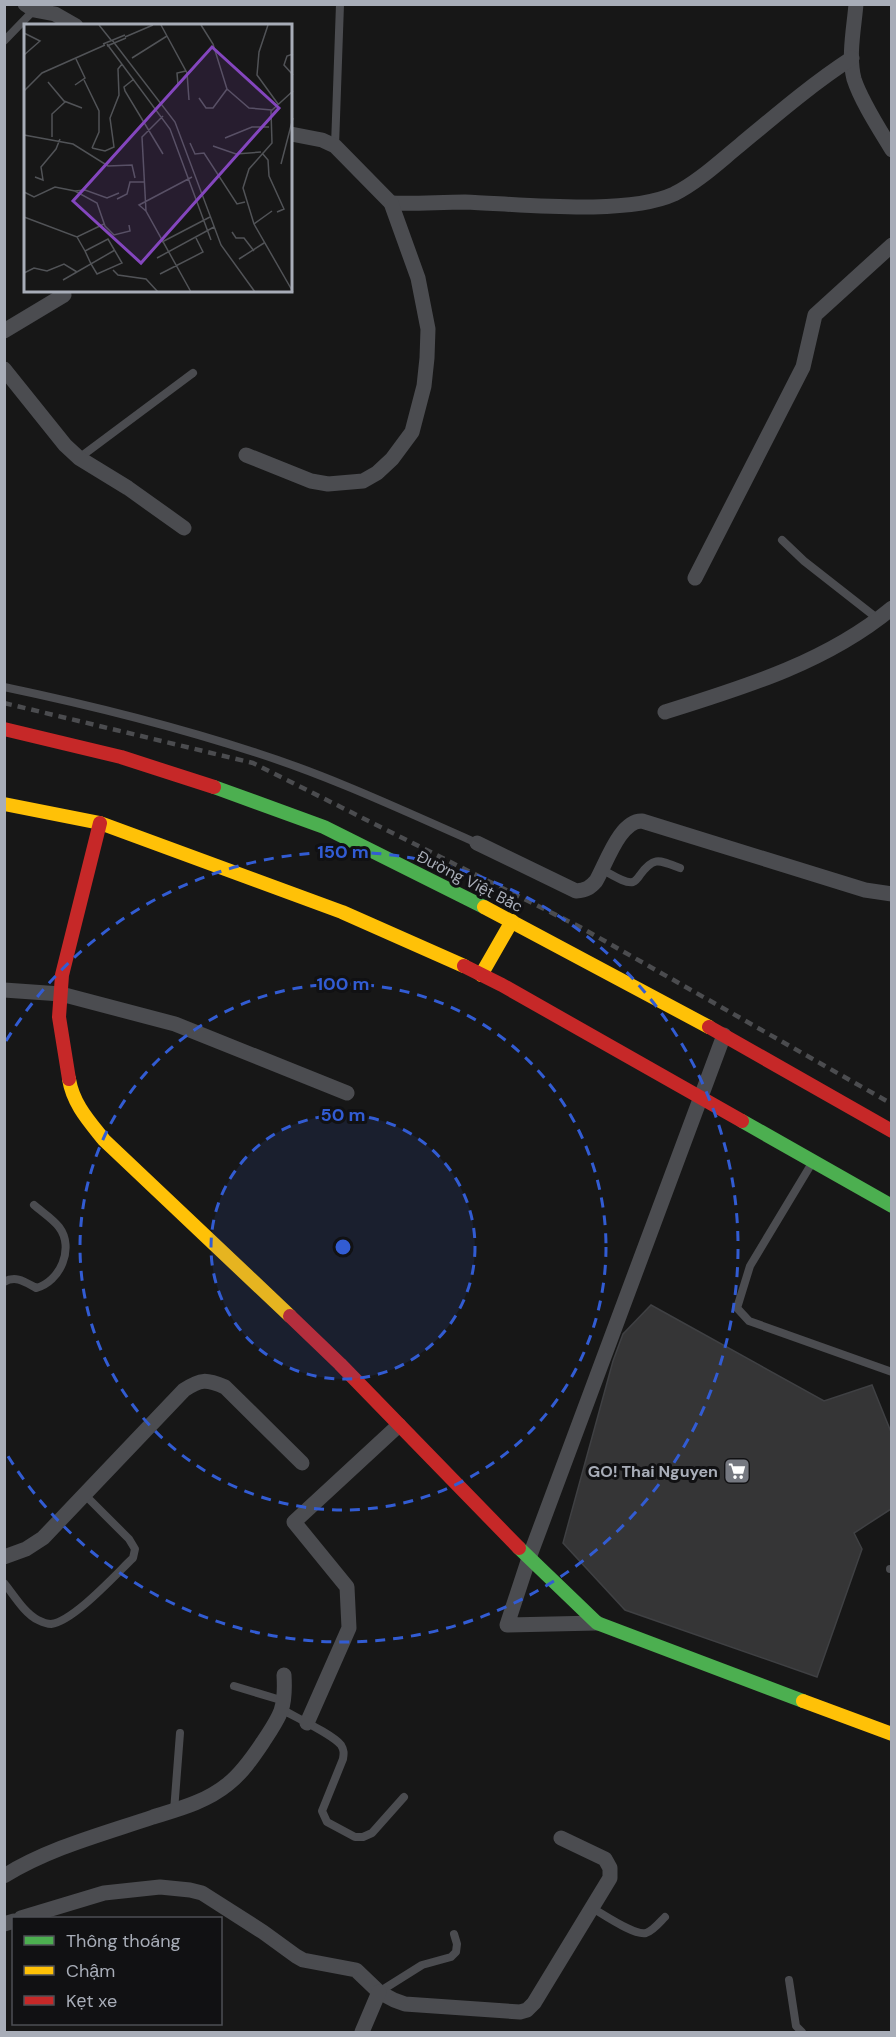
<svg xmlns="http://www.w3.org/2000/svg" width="896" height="2037" font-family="'DM Sans',sans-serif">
<rect width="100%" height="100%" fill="#171717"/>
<polygon fill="#353536" stroke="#3f4043" stroke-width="1.5" points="651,1305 824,1401 872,1385 891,1432 891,1509 854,1533 862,1549 817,1677 625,1610 563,1543 613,1361 623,1334"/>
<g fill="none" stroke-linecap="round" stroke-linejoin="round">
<g stroke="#4b4c50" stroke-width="8">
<polyline points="4,41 34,10"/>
<polyline points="335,146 340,4"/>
<polyline points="79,458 193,373"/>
<polyline points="782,540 804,561 878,619"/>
<path d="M4,687C90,705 174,726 257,753C332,777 404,811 477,843"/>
<path d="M603,870C611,874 625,884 633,882C636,881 638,878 640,875C654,856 659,860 680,868"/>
<polyline points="812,1163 750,1266 737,1308 749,1321 892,1372"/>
<path d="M4,1282C16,1275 25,1282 36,1288C60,1282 75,1248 59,1227C53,1219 42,1212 34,1205"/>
<polyline points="890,1569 892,1569"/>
<path d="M4,1583C14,1595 24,1613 38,1620C42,1622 48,1624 51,1624C74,1621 116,1574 133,1558L135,1549L129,1539L84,1494"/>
<polyline points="234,1686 284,1701"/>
<path d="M283,1710C297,1718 332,1734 341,1745C344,1750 344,1753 343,1759L322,1811L327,1822L355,1837H363L372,1833L404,1797"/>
<polyline points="174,1811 180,1733"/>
<path d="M592,1908C603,1914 634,1936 646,1933C653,1931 660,1922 665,1917"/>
<polyline points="789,1980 796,2026 802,2032"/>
<polyline points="379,1992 422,1965 451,1957 456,1952 457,1944 454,1934"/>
</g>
<g stroke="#4b4c50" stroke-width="15">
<polyline points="25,4 34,10 55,14 76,26"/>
<path d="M856,4C854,28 848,56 854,79C861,101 880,130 892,150"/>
<path d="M391,203C416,204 440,202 465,202C519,204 626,216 674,194C698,182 719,162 740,145C776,115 812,84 852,58"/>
<polyline points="4,331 64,295"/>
<polyline points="4,369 65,445 79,458 128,488 184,528"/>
<polyline points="246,455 311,481 328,484 363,481 377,473 392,459 412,432 424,386 427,358 428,329 418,278 391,203 335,146 322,140 291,134"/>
<polyline points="695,578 803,367 815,315 892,245"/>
<path d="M665,712C745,687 827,662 892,608"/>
<path d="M477,843L576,891C586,890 590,888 596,881C606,864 620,820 642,821L865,890L892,894"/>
<polyline points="4,990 61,994 175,1024 347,1093"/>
<path d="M4,1557L26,1549L43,1538L184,1390C201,1379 206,1379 225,1387L302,1463"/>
<polyline points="597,1623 507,1625 529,1558 724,1035"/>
<polyline points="307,1723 349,1628 347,1587 294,1522 399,1425"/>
<path d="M4,1876C49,1848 103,1834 153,1817C179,1809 206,1802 228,1784C242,1773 253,1757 263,1742C281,1715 286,1708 284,1675"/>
<polyline points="21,1918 104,1893 160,1887 190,1890 202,1893 263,1932 296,1956 303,1960 356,1970 379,1992 394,2000 405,2004 520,2012 527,2010 534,2003 610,1878 610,1868 605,1859 561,1838"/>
<polyline points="4,1924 14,1921"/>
<polyline points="362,2032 379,1992"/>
</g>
<g stroke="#4caf50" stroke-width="14">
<polyline points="214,787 324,827 484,907"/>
<polyline points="742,1121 892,1206"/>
<polyline points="519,1548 597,1623 803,1701"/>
</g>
<g stroke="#ffc107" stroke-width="14">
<polyline points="4,804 100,823 342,912 464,966"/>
<polyline points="484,907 709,1027"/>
<polyline points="481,975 512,921"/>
<path d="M69,1079C73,1104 89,1121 104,1140L290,1316"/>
<polyline points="803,1701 892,1734"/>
</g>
<g stroke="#c62828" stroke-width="14">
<polyline points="4,729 121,757 214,787"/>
<polyline points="464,966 502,985 742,1121"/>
<polyline points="709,1027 892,1131"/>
<polyline points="69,1079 59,1017 62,975 100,823"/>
<polyline points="290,1316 340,1364 519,1548"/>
</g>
<polyline stroke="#4b4c4f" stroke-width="4.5" stroke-dasharray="8 6" stroke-linecap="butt" points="4,703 253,763 580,927 892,1104"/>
</g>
<circle cx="343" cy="1247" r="132" fill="#325cd3" fill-opacity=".12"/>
<g fill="none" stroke="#325cd3" stroke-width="3" stroke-dasharray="10 8">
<circle cx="343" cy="1247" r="132"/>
<circle cx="343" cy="1247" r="263"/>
<path d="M6 1041A395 395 0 1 1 6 1453"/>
</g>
<defs>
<symbol id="supermarket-square" viewBox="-11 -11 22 22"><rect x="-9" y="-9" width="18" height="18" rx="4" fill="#757880" stroke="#111113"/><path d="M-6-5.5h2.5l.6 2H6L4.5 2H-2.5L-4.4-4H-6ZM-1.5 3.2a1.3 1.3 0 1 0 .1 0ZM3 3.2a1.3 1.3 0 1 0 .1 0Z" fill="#fff"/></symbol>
</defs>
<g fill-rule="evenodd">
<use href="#supermarket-square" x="722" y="1456" width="30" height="30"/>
</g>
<g text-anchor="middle" stroke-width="6" stroke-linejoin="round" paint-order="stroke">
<g font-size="16" fill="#a8adb8" stroke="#111113">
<text transform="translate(470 881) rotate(27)" y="6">Đường Việt Bắc</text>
</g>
<g font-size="16" font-weight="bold" fill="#a8adb8" stroke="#111113" text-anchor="end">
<text x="718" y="1477">GO! Thai Nguyen</text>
</g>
</g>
<g transform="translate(24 24)">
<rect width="268" height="268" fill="#171717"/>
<path fill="none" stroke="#515357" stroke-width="1.5" d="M75,1L87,16M137,1L163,49L165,76M244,1L235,28L233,51L254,80M0,9L16,17L0,31M101,13L129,1M88,16L151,98L197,221L231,268M79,20L101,11M83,20L146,105L187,216M83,22L102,14M269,30L263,32L260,41L269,51M108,34L143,12M110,55L100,63L101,67L139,130M60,56L75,87V108L68,124M24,58L40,77L58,84M51,61L61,54L52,35M154,61L153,49L162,47M203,65L225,84L248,86M0,67L18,49L81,21M269,67L247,87L248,119L225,145L219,164L230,200L269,268M175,74L182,84H189L203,65L189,20L177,1M139,92L118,113L122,187L167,268M0,111L49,120L84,142L108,141L111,154M28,113V90L41,78M201,114L228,103H245M166,119L171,130L180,129L213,180L221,178M189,122L212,130L237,128M68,124L81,127L90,123L86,94L95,71L94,45L98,40M238,129L244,136L245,152L260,185L253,188M257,140L269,94M11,153L19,156L17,143L32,125L36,115M51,167L61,166L83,174L95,169M0,168L10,173L31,163L51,167L73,179L81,202L90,211L106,207L105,201M93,175L103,170L106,158H120M122,187L115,181L168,153M0,193L53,213L80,200M230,200L248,187M208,208L212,214H220L230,227M53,213L61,227L67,240L73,250L98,239L84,215L61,227M138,218L186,193M133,234L190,203M215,235L240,219M89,246L94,251L122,255L134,268M0,249L10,244L23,247L40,240L53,248M136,250L179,228L172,214M39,256L91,226"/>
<path fill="#8446be" fill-opacity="0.15" stroke="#8446be" stroke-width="3" d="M188,23L255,84L117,239L49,177Z"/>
<rect width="268" height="268" fill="none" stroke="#a8adb8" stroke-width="3"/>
</g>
<circle cx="343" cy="1247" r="9" fill="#325cd3" stroke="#111113" stroke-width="3"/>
<g font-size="18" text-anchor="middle" font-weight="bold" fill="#325cd3" stroke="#111113" stroke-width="6" stroke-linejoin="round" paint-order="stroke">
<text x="343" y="858">150 m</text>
<text x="343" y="990">100 m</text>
<text x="343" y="1121">50 m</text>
</g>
<rect width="896" height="2037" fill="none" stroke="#a8adb8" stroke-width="12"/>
<rect x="12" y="1917" width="210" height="108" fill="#111113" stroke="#4d4f55" stroke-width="1.5"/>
<rect x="24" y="1936" width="30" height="9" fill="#4caf50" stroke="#4d4f55" stroke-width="1.5"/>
<text x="66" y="1947" font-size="18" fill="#a8adb8">Thông thoáng</text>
<rect x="24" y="1966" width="30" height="9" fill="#ffc107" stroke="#4d4f55" stroke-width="1.5"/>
<text x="66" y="1977" font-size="18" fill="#a8adb8">Chậm</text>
<rect x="24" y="1996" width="30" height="9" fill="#c62828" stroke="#4d4f55" stroke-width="1.5"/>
<text x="66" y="2007" font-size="18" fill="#a8adb8">Kẹt xe</text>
</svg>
